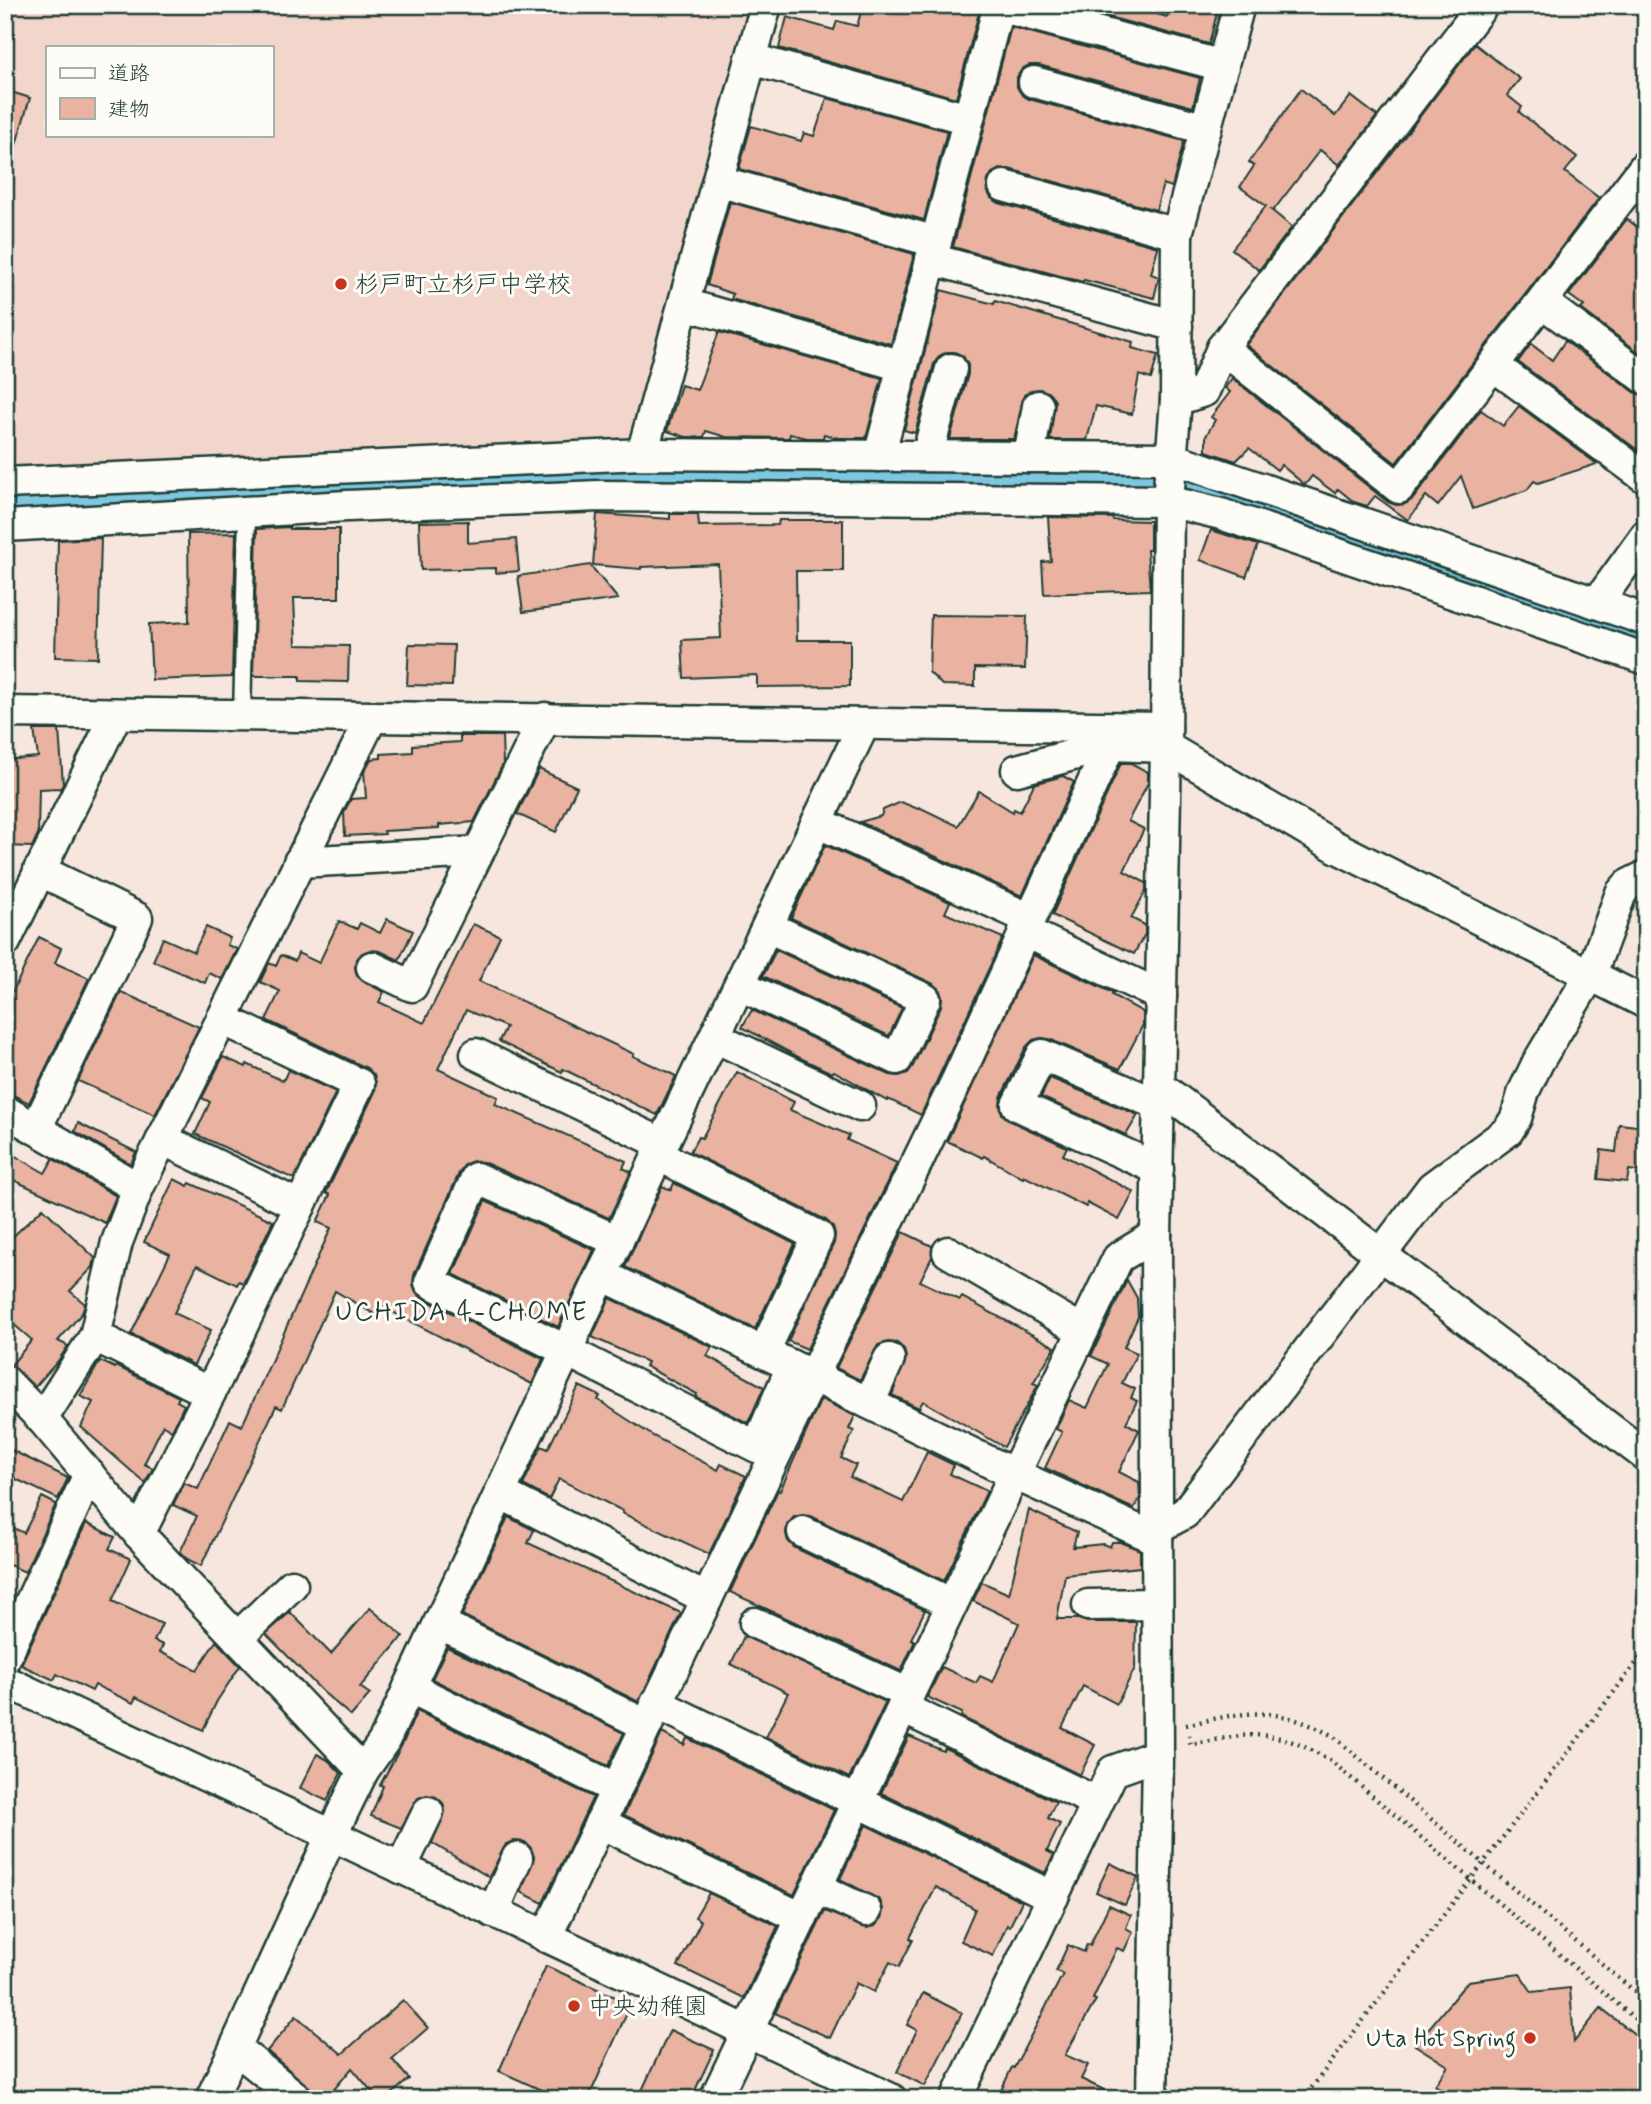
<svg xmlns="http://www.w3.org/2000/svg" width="1651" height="2104" font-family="Mynerve,'Klee One',sans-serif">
<rect width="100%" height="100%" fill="#f7e6dd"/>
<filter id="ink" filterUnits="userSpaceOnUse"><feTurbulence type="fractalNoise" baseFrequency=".0143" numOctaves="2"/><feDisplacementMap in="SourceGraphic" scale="14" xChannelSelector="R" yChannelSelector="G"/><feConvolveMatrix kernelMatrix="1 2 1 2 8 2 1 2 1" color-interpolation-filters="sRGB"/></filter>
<g filter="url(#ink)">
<path fill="#f3d6cb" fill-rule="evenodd" d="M5,5H755L636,433L629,442L5,476ZM47,47H271V135H47Z"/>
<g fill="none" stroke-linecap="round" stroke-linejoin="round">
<polyline stroke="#7fc7e0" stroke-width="51" points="5,503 608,475 1202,486 1646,640"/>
</g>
<g fill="#eab2a0" stroke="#1f3d34" stroke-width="2">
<polygon points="863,5 981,5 956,98 779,48 787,17 834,30 837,21 857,26"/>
<polygon points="1064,5 1126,5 1167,17 1170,5 1190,5 1217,13 1209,44"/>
<polygon points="1011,27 1200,78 1193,107 1039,65 1029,65 1022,69 1017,77 1017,87 1022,95 1029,99 1184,141 1172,187 1163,184 1156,210 1009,169 1000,169 992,173 987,182 987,190 991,198 999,203 1158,247 1151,274 1159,277 1154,298 1084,280 1083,282 953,247"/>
<polygon points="1475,44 1520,79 1507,95 1522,107 1519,112 1577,157 1565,172 1599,198 1396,463 1246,345"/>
<polygon points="1301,89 1335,116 1351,96 1377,116 1339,165 1320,150 1273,211 1270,209 1292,227 1259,270 1232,249 1266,206 1240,187 1254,166 1249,162"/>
<polygon points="5,90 30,98 11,161 5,160"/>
<polygon points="827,98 947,131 924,220 739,169 751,126 801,141 804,133 814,136"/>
<polygon points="730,202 914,254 891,344 731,299 733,294 707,285"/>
<polygon points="1627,219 1646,234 1645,357 1581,309 1584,306 1569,295"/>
<polygon points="941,290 994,304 995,301 1133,342 1132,348 1158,355 1151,379 1139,375 1132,414 1096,406 1087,440 1050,440 1055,401 1050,393 1040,389 1031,390 1024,395 1014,439 950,439 968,374 968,365 963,356 955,352 947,352 939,356 934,364 915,433 904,430"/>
<polygon points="719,332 882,378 866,438 838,438 824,434 823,438 807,438 790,434 789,438 726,437 706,431 704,437 686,437 667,431 681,385 697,390"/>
<polygon points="1565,341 1636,393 1646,396 1646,442 1639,451 1518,362 1531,344 1552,360"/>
<polygon points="1232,378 1388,502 1396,505 1405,504 1413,499 1481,410 1503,426 1519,406 1597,464 1538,483 1534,481 1527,490 1473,509 1461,476 1438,506 1426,496 1408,520 1375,496 1367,506 1354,502 1338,489 1335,493 1312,476 1305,485 1281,465 1277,470 1249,448 1236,461 1206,451 1206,436 1215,420 1211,417 1230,392 1225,388"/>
<polygon points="597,514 670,519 670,514 698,514 699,526 778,525 779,520 843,520 843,571 796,571 797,640 850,640 850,686 757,687 757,675 684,678 682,640 721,638 718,564 641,567 641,569 593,565"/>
<polygon points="1048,517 1112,518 1113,520 1150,521 1150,550 1147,550 1150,590 1044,594 1042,562 1051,561"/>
<polygon points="468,521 468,543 516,539 519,571 496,573 496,568 421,570 419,522"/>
<polygon points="289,527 290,529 339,529 339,598 294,598 296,645 349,646 348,682 300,681 300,676 253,676 257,529"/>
<polygon points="1211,530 1258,545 1246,577 1200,560"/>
<polygon points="236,533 232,677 152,680 149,624 189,622 188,534"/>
<polygon points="101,538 98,658 55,657 58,540"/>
<polygon points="590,565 618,599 523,612 518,576"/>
<polygon points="931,615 1027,616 1025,669 975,668 975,686 942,685 929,672"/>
<polygon points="409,644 454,645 452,686 407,685"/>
<polygon points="34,730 59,730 63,784 61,788 39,789 38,834 32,847 5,846 5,760 38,757"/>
<polygon points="460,736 502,736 503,764 474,822 439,825 439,828 384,831 385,834 345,836 344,812 351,799 366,798 364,772 371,759 381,758 381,754 413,752 413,745 460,742"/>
<polygon points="1121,763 1131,763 1148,772 1148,783 1128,821 1144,829 1124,871 1146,883 1146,891 1131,918 1145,925 1145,934 1134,954 1052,915"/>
<polygon points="539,769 577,787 556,832 517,814"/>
<polygon points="1063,776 1074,782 1022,896 860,822 881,816 883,810 901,802 918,809 919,807 958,826 979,791 1013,812 1014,809 1020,812 1034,784"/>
<polygon points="825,845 950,902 945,913 1003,938 921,1115 888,1099 887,1101 834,1071 832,1073 798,1057 742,1027 752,1010 890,1075 899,1076 908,1073 913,1066 941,1006 942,997 939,988 932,983 791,918"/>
<polygon points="387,919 413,931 399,960 380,951 370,950 362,953 357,959 355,968 357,976 364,982 384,992 379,1002 424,1023 473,924 500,936 479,981 634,1054 633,1056 676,1076 657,1115 563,1069 562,1072 502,1043 499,1041 506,1027 466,1010 438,1069 498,1097 495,1104 626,1161 623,1168 631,1172 609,1218 483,1162 473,1161 465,1164 460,1171 414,1275 413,1284 416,1292 422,1298 543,1359 532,1384 381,1306 376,1315 335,1291 282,1409 276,1406 201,1566 187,1559 180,1552 197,1516 173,1505 184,1483 198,1489 230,1420 242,1426 331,1228 317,1222 330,1195 326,1193 375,1092 376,1083 374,1075 367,1068 266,1020 280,991 260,982 269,963 276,966 281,955 295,961 298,953 319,963 339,921 357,929 360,923 380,933"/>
<polygon points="206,927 230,938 227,945 237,949 222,979 209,973 205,983 153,961 163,938 194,952"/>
<polygon points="39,937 61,948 55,963 89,978 29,1103 5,1091 5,987 13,991"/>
<polygon points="776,950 902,1008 889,1036 763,976"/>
<polygon points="1033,955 1113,993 1112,995 1143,1012 1143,1025 1120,1069 1049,1039 1041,1038 1033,1040 1026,1047 1001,1097 1000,1106 1002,1114 1010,1121 1067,1147 1063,1155 1134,1192 1119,1220 1087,1203 1086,1207 1024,1176 1023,1178 984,1156 983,1158 947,1141"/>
<polygon points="121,992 199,1027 155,1115 78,1081"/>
<polygon points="223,1057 246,1067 247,1064 283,1081 288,1070 336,1092 294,1179 195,1134 210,1102 202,1098"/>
<polygon points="737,1072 794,1102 790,1110 849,1135 847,1140 897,1163 807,1349 788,1341 834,1243 835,1235 833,1227 826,1220 690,1152 698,1137 702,1138"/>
<polygon points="1050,1078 1138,1115 1126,1135 1041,1097"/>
<polygon points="78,1123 136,1152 131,1164 75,1131"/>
<polygon points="1619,1124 1646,1127 1646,1172 1629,1170 1627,1182 1598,1179 1601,1150 1616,1152"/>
<polygon points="5,1150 45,1173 53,1159 116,1196 105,1223 5,1176"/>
<polygon points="174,1179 188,1186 190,1183 273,1221 243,1283 239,1281 237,1285 197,1265 174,1313 211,1330 194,1365 131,1334 170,1254 144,1242"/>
<polygon points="674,1183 795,1244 755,1329 625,1267 662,1186 671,1190"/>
<polygon points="485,1201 594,1250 558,1327 453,1274"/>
<polygon points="43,1208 95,1258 93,1267 70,1291 85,1304 82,1313 58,1341 68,1346 58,1361 35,1387 11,1365 32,1340 5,1317 5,1244"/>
<polygon points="903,1232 932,1246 932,1257 920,1281 960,1300 962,1297 1055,1347 1033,1383 1038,1385 1004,1447 923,1401 919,1408 892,1395 906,1358 904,1349 897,1343 888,1342 878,1345 860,1380 836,1368"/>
<polygon points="1127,1280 1137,1298 1138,1317 1124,1347 1137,1353 1122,1383 1135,1389 1131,1398 1137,1401 1126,1423 1139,1430 1119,1472 1139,1482 1140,1498 1134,1509 1045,1468 1062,1432 1056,1429 1069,1400 1087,1408 1108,1364 1091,1356"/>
<polygon points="610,1298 712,1347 707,1356 764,1387 748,1423 696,1397 697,1394 645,1366 647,1362 592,1337"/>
<polygon points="100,1361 115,1368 116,1366 179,1397 177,1401 184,1405 172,1430 163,1425 144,1464 153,1468 145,1483 81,1427 93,1402 80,1396"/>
<polygon points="579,1386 600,1396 598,1400 653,1436 718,1470 721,1464 746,1476 709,1554 622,1513 623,1511 559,1479 549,1499 523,1485 541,1446 548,1449"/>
<polygon points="821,1399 855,1416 849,1429 854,1431 841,1458 856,1465 850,1477 903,1502 927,1452 954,1465 950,1474 987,1491 944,1581 811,1516 802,1515 794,1517 787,1525 786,1534 788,1541 795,1548 925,1610 911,1639 915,1641 901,1671 730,1592 778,1490 780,1491"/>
<polygon points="5,1447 68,1478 58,1499 5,1474"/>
<polygon points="42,1497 56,1504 25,1572 5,1563 5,1524 24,1533"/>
<polygon points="1029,1510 1077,1532 1073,1547 1103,1544 1110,1547 1112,1542 1120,1542 1140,1550 1140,1567 1065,1575 1057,1619 1078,1619 1088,1622 1136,1622 1135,1668 1117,1704 1083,1686 1062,1728 1095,1745 1080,1775 961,1717 962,1713 927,1697 942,1667 976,1683 980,1676 993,1682 1019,1623 973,1601 982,1582 1009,1594"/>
<polygon points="508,1517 534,1530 528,1543 681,1613 639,1702 462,1615"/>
<polygon points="86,1523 115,1537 109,1549 131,1559 112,1601 162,1624 154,1641 163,1645 160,1652 197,1670 216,1641 240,1666 217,1701 203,1730 136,1697 133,1703 95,1685 92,1691 57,1674 54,1680 21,1665"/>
<polygon points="370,1608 403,1636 360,1687 370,1694 351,1716 323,1692 266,1634 290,1612 331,1654"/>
<polygon points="744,1636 886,1702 849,1778 766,1737 788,1693 731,1664"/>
<polygon points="447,1647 624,1733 608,1766 432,1679"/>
<polygon points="417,1711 593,1797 543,1903 521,1892 534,1857 531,1848 525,1842 514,1841 506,1844 489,1877 432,1843 445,1811 443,1803 436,1797 427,1795 418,1798 401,1828 371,1816 383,1786 380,1785 403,1743"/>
<polygon points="662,1733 684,1745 687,1738 834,1810 794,1895 624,1815"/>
<polygon points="909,1736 943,1751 945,1748 1056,1802 1048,1818 1060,1824 1047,1851 1054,1855 1045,1873 881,1793"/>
<polygon points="317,1754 328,1760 341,1773 327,1801 300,1788"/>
<polygon points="866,1825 1022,1901 1010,1926 1007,1925 993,1956 961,1941 975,1909 936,1887 910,1938 913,1940 899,1967 890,1962 874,1992 856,1983 830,2038 775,2013 825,1911 867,1928 875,1926 881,1919 883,1909 880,1900 840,1879"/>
<polygon points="1110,1863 1138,1877 1125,1905 1096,1892"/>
<polygon points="709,1893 778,1926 744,1998 678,1966 701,1921 695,1917"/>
<polygon points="1109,1905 1131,1915 1126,1928 1133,1932 1124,1951 1117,1948 1093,1999 1096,2000 1065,2055 1088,2065 1081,2079 1123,2099 997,2099 1012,2067 1014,2068 1063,1974 1056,1971 1068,1945 1084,1952 1087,1944 1090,1945"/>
<polygon points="546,1966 631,2004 588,2099 561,2099 499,2071"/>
<polygon points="1520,1974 1532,1992 1570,1988 1574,2042 1601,2008 1646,2043 1646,2099 1455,2099 1435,2085 1448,2066 1415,2045 1468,1981"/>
<polygon points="923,1993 962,2013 925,2086 897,2072 917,2030 907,2025"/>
<polygon points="403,2000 428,2028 392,2059 409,2079 386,2099 378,2099 352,2068 326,2099 323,2099 267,2051 296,2016 342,2054"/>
<polygon points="670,2030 714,2050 691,2099 638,2099"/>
</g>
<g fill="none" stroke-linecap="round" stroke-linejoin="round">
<defs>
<polyline id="lane" points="242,716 247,513"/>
<g id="street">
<polyline points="999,6 1223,66"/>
<polyline points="751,59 968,119"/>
<polyline points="1034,82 1206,129"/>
<polyline points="718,181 936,242"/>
<polyline points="1004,186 1177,234"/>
<polyline points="931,259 1177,326"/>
<polyline points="1543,303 1646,379"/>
<polyline points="684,304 903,366"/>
<polyline points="1222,348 1399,488 1646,165"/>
<polyline points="1494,366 1646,478"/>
<polyline points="1176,400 1204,391 1222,348 1483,5"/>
<polyline points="642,454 766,5"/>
<polyline points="879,456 999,5"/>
<polyline points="927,456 951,369"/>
<polyline points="1029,457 1038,406"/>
<polyline points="5,483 642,454 1172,458 1646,620"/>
<polyline points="5,526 347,506 600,496 1168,501 1221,514 1646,659"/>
<polyline points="1597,603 1646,535"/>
<polyline points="5,712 372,717 138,1188 117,1242 95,1336 42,1419 5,1381"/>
<polyline points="372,717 1166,728"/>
<polyline points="1110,745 958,1078 813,1376 1014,1474 1157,1539"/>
<polyline points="1017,770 1110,745 1166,747 1336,847 1646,1003"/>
<polyline points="819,823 1030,919"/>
<polyline points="299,862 478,852"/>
<polyline points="1024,931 1161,996"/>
<polyline points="5,942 116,715"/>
<polyline points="372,967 412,986 545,718"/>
<polyline points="740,985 897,1059 925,999 768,927"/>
<polyline points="715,1037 860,1106"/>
<polyline points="476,1054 663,1144"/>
<polyline points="1159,1086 1646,1456"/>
<polyline points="5,1111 138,1188"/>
<polyline points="36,1129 137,918 39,870"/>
<polyline points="162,1139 300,1206 359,1084 222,1019"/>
<polyline points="658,1155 818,1236 764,1352"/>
<polyline points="1158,1169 1017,1105 1042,1055 1159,1105"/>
<polyline points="618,1241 476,1178 430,1282 757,1447 792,1366"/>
<polyline points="948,1252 1083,1331"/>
<polyline points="95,1336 210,1393 139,1534"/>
<polyline points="210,1393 300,1206"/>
<polyline points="869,1403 889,1359"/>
<polyline points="42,1419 139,1534 363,1771"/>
<polyline points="500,1493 707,1599"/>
<polyline points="1157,1528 1185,1513 1432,1187 1508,1131 1516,1118 1524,1091 1538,1062 1591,974 1621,893 1628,885 1646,876"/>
<polyline points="803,1532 952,1604"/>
<polyline points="1088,1605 1157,1604"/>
<polyline points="439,1623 646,1725"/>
<polyline points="755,1623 909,1694"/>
<polyline points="237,1638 292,1585"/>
<polyline points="5,1658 89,1474"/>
<polyline points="5,1681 891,2099"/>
<polyline points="409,1687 616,1789"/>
<polyline points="656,1703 1053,1897"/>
<polyline points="903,1708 1096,1802"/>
<polyline points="600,1823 802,1918"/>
<polyline points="401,1868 428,1812"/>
<polyline points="817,1888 866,1911"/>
<polyline points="493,1912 517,1858"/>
<polyline points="546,1937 813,1376 602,1275"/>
<polyline points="211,2099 235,2048"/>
<polyline points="298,2099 235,2048 332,1834 363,1771 384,1741 663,1144 864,724"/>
<polyline points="715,2099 1118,1258 1156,1235"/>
<polyline points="956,2099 1113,1771 1158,1755"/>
<polyline points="1152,2099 1158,1755 1156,1235 1166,747 1168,501 1176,400 1177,234 1239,5"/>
</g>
</defs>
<use href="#lane" stroke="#1f3d34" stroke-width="21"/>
<use href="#street" stroke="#1f3d34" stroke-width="35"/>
<g stroke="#1f3d34" stroke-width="4.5" stroke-dasharray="2 5" stroke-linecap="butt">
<path d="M1186,1725C1248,1711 1274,1705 1333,1736L1646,2001"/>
<path d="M1189,1735L1191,1745C1253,1732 1274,1727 1331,1761L1646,2028"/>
<polyline points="1303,2099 1646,1650"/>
</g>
<use href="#lane" stroke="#fdfcf7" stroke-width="16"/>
<use href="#street" stroke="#fdfcf7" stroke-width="30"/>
</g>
</g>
<g fill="#c8321e" stroke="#fdfcf7" stroke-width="2.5">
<circle cx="341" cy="284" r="7"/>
<circle cx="574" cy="2006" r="7"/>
<circle cx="1530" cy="2038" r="7"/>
</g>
<g text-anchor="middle" stroke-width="6" stroke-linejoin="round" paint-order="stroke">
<g font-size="24" fill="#1f3d34" stroke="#fdfcf7" text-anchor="start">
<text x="355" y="292">杉戸町立杉戸中学校</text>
<text x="588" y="2014">中央幼稚園</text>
<text x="1516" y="2046" text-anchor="end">Uta Hot Spring</text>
</g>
<g font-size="26" letter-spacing="2" fill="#1f3d34" stroke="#fdfcf7">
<text x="462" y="1320">UCHIDA 4-CHOME</text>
</g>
</g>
<rect width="1651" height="2104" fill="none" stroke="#fdfcf7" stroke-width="28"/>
<rect x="14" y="14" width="1623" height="2076" fill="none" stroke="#1f3d34" stroke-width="2.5" filter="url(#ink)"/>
<rect x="46" y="46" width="228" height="91" fill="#fdfcf7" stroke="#a4b0a9" stroke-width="2"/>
<rect x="60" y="68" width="35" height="10" fill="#fdfcf7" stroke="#a4b0a9" stroke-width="2"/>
<text x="108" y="80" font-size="21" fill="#1f3d34">道路</text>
<rect x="60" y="98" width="35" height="21" fill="#eab2a0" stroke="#a4b0a9" stroke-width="2"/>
<text x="108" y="116" font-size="21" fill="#1f3d34">建物</text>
</svg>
